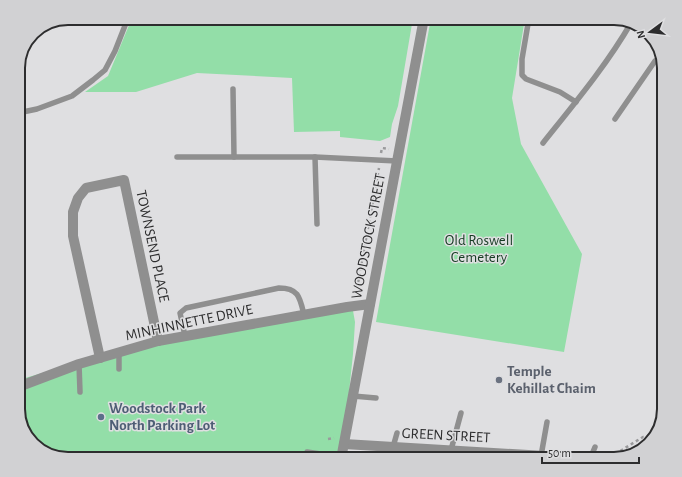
<svg xmlns="http://www.w3.org/2000/svg" width="682" height="477" font-family="'Alegreya Sans',sans-serif">
<rect width="100%" height="100%" fill="#dfdfe1"/>
<g fill="#93dea8">
<polygon points="132,18 413,18 398,106 392,124 390,137 380,141 340,137 340,131 294,132 292,78 197,73 136,92 85,92 108,76"/>
<polygon points="431,18 525,18 512,98 521,144 582,254 564,352 376,322"/>
<polygon points="352,305 355,322 353,354 342,459 68,459 40,450 30,439 18,392 18,380 91,359"/>
</g>
<g fill="none" stroke-linecap="round" stroke-linejoin="round">
<g stroke="#9a9a9c" stroke-width="2.5" stroke-dasharray="3 3" stroke-linecap="butt">
<polyline points="381,153 382,148 389,149"/>
<polyline points="356,294 379,168"/>
<polyline points="328,439 334,438"/>
<polyline points="604,456 612,456 643,437 655,438"/>
</g>
<g stroke="#8f8f8f" stroke-width="5.5">
<polyline points="529,18 522,59 522,75 526,79 560,92 576,102"/>
<polyline points="233,89 234,157"/>
<polyline points="18,113 37,109 72,96 93,80 105,70 115,51 128,18"/>
<polyline points="615,119 655,61 661,57"/>
<path d="M543,143C574,104 606,66 631,23"/>
<polyline points="177,157 315,157 397,161"/>
<polyline points="315,157 317,224"/>
<path d="M185,336L180,313L186,308L279,288C299,288 300,298 304,315"/>
<polyline points="119,352 119,369"/>
<polyline points="79,364 80,392"/>
<polyline points="353,396 376,398"/>
<polyline points="393,447 397,433"/>
<polyline points="451,450 461,413"/>
<polyline points="541,456 547,422"/>
<polyline points="306,459 307,452 341,457"/>
<polyline points="590,459 595,447"/>
</g>
<g stroke="#8f8f8f" stroke-width="10">
<polyline points="100,358 73,236 73,212 78,198 86,188 124,180 158,341"/>
<polyline points="18,387 79,364 158,341 347,307 370,304"/>
<polyline points="344,444 595,459"/>
</g>
<polyline stroke="#8f8f8f" stroke-width="10" points="341,459 424,18"/>
</g>
<circle fill="#6b7280" stroke="#dfdfe1" stroke-width="1.5" cx="499" cy="380" r="4"/>
<circle fill="#5c6f8a" stroke="#dfdfe1" stroke-width="1.5" cx="101" cy="417" r="4"/>
<g text-anchor="middle" stroke-width="3" stroke-linejoin="round" paint-order="stroke">
<g font-size="15" fill="#2d2d2e" stroke="#dfdfe1">
<text transform="translate(368 236) rotate(-79)" y="5">WOODSTOCK STREET</text>
<text transform="translate(153 246) rotate(78)" y="5">TOWNSEND PLACE</text>
<text transform="translate(189 322) rotate(-12)" y="5">MINHINNETTE DRIVE</text>
<text transform="translate(446 435) rotate(3)" y="5">GREEN STREET</text>
</g>
<g font-size="15" fill="#163c23" stroke="#dfdfe1">
<text x="479" y="245">Old Roswell<tspan x="479" dy="17">Cemetery</tspan></text>
</g>
<g font-size="15" font-weight="bold" fill="#5b616d" stroke="#dfdfe1" text-anchor="start">
<text x="507" y="376">Temple<tspan x="507" dy="17">Kehillat Chaim</tspan></text>
</g>
<g font-size="15" font-weight="bold" fill="#4e5e75" stroke="#dfdfe1" text-anchor="start">
<text x="109" y="413">Woodstock Park<tspan x="109" dy="17">North Parking Lot</tspan></text>
</g>
</g>
<path d="M0 0H682V477H0ZM68 25H614A43 43 0 0 1 657 68V409A43 43 0 0 1 614 452H68A43 43 0 0 1 25 409V68A43 43 0 0 1 68 25Z" fill="#d1d1d3" fill-rule="evenodd"/>
<path fill="none" stroke="#2d2d2e" stroke-width="2" d="M68 25H614A43 43 0 0 1 657 68V409A43 43 0 0 1 614 452H68A43 43 0 0 1 25 409V68A43 43 0 0 1 68 25Z"/>
<g transform="translate(650 32) rotate(255)" stroke="#dfdfe1" stroke-width="3" paint-order="stroke">
<path d="M0-3L7 15L0 10L-7 15Z" fill="#2d2d2e"/>
<text y="-6" font-size="11" font-weight="bold" text-anchor="middle" fill="#2d2d2e">N</text>
</g>
<path d="M542 457v6h97v-6" fill="none" stroke="#2d2d2e" stroke-width="2"/>
<text x="548" y="457" font-size="12" fill="#2d2d2e" stroke="#dfdfe1" stroke-width="3" paint-order="stroke">50 m</text>
</svg>
